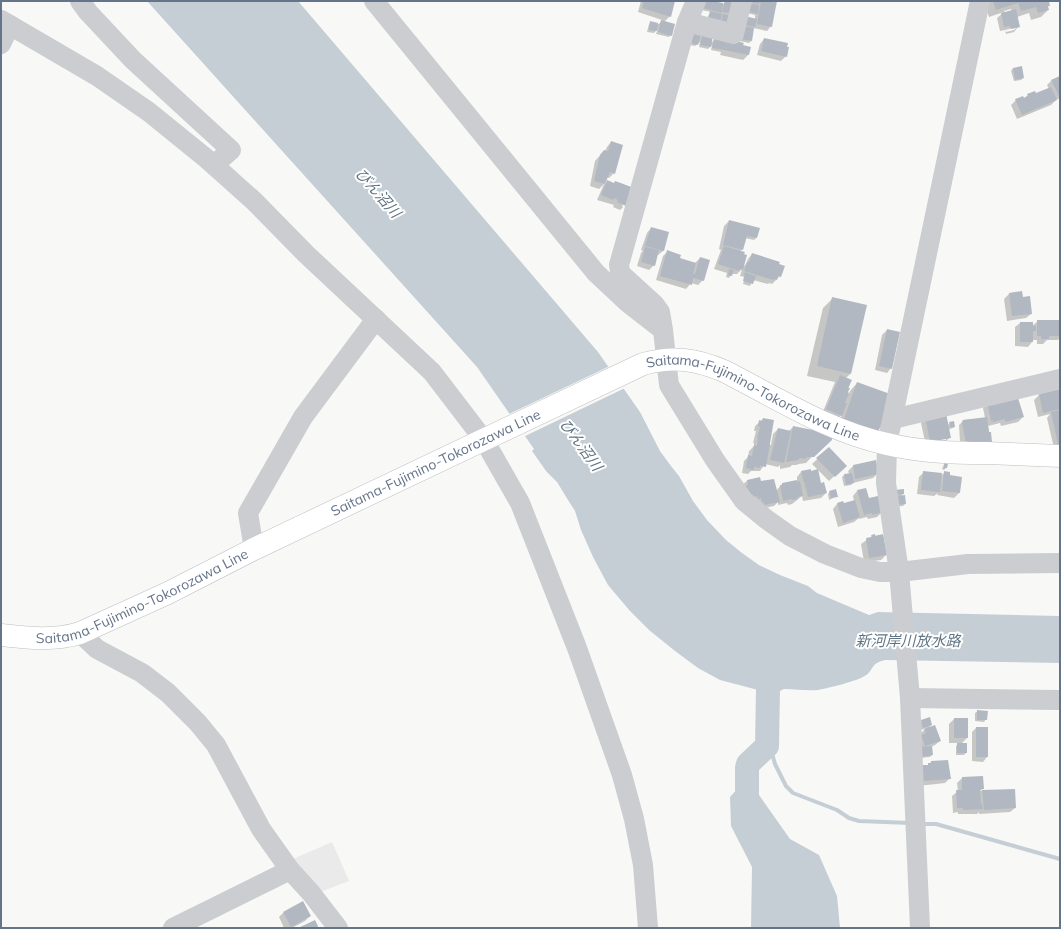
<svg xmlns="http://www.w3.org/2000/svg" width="1061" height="929" font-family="Mulish,'Noto Sans JP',sans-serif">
<rect width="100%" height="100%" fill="#f8f9f6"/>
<polygon fill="#e9eae9" points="332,842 349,881 320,892 293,859"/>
<g fill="#c6ced5">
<path d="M147,1H298L598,352L640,412L660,451L671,466L679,476L693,501L707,520L726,540L742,553L759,565L780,575L808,586L817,593L869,615L878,612L1060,616V663L886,660C869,663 875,671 863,677C853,682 829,688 818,690C807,691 795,689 784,689L780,691L777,700H774L771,722H765V700H761L758,690L720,680L698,668L675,651L649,630L630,611L608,585L593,557L581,530L575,511L568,500L557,482L546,471L532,451L534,449L477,367Z"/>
<polygon points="747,778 790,839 819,855 837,896 840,928 751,928 752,867 731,826 730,797"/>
</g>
<polygon fill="#f8f9f6" points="610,366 625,388 523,437 507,415"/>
<g fill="#0003" fill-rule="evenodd">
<polygon points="641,1 674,1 670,16 664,22 671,35 669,37 656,34 658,29 654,33 647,32 649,24 651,22 659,24 662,20 638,12"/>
<polygon points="712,1 723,4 725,2 731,16 731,25 707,20 709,14 711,12 697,9"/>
<polygon points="745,1 776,1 771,26 767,31 753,28 751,41 749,43 740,41 744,27 755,19 755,15 743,12"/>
<path d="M984,1H1048V10L1041,17L1031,20L1029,13L1017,17L1018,27L1014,32L1006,34L1005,30L1000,31L997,18L1004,12L989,17ZM1011,9L1012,11L1005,13L1004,11ZM1017,27L1014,30L1006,32L1005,30Z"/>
<polygon points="703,33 710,44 714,40 728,37 742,46 749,48 748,55 743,60 720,55 721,52 711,50 712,45 708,49 699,47 700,42 695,46 685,44"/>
<polygon points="764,39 786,48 786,56 781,61 757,55 760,44"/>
<polygon points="1013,68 1023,78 1021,80 1014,81 1011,71"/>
<polygon points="1060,76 1060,98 1056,100 1051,105 1017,119 1011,105 1016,100 1023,99 1028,95 1035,95 1049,89 1047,85 1052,80"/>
<polygon points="611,142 614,173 609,178 607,177 604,185 608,181 628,201 622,205 623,207 620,210 613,207 614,205 597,200 604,184 599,189 590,186 595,161 604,151 605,151 607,147"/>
<polygon points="729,221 759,229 756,238 754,240 745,238 742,249 740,252 742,268 746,264 748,259 752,254 780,276 772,284 769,283 768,284 753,280 750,286 743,284 745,277 740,276 742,269 737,274 732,274 729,278 726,277 727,273 714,269 721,250 719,249 724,226"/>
<polygon points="651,228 668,233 663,251 658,255 657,255 654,265 649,270 637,266 641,253 643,251 641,250 647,233"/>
<polygon points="667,252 679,259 695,263 700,258 703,280 698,285 691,283 686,289 656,280 663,256"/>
<polygon points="1021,292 1022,298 1031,314 1026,318 1007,321 1004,299 1009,294"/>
<polygon points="833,298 850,374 846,378 851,380 847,393 849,394 850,391 857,383 884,424 878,430 837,427 842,415 836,420 822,414 835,382 807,376 823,308"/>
<polygon points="1038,321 1060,321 1060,338 1058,340 1047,340 1043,344 1037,344 1037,340 1032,340 1032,342 1028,347 1015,346 1015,327 1020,323 1032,326"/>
<polygon points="887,330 891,368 887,373 875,370 882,335"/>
<polygon points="1060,390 1060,447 1054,448 1047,418 1050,414 1038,417 1034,400 1039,395"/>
<polygon points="987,403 1023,417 1018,422 1001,426 1000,423 988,426 991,442 987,446 962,448 961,442 960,442 959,425 964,420 985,418 983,408"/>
<path d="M926,418L948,425L950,423L954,427L948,430L950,437L945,442L926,446L921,423ZM946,437V440L925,443Z"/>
<polygon points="763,419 769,445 771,445 773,434 778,429 789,431 793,427 830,438 806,463 799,464 796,465 792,465 790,467 780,469 780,465 778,467 765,464 760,471 751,471 748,474 742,473 744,461 748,457 749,451 754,446 754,443 753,443 756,431 754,431 755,426"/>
<polygon points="829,448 845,466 829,481 812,464"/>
<polygon points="875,461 877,474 873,478 853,483 851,485 844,486 842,477 844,475 849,474 848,471 853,466"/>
<polygon points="945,464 946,468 944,470 942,469 943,466"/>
<polygon points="801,472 820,484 826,493 821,498 803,501 802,496 792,504 788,505 787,503 778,505 778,502 774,506 760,509 742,485 747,481 759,478 760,483 776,491 782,484 797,481 797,477"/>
<polygon points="924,472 941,476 945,472 949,476 961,478 959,493 954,498 937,495 938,493 934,496 917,494 919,477"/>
<polygon points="857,491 882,512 877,517 868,519 867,517 859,519 859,518 854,522 838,527 833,509 837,504 843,503 843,504 854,501 853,496"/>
<polygon points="830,492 837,496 829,500 828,494"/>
<polygon points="892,493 903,494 901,496 905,504 903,506 894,507"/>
<polygon points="883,535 886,555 881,560 864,562 861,544 872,536"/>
<polygon points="978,711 986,719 984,722 975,721 975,713"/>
<polygon points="929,718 931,725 928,729 940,741 935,745 931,747 932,755 930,757 919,758 920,734 926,728 921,730 919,723"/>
<polygon points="954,719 967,738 961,744 966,753 964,755 956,755 956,746 959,743 949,743 949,724"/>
<polygon points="976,728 987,757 983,762 972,761 972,732"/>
<polygon points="931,762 949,779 945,783 918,786 927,766"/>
<polygon points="982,777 983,789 980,791 1014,790 1015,808 1010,812 979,814 979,812 977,814 958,814 958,812 953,813 952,796 958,791 957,783 962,778"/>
<polygon points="283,913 310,916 305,921 292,928 284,928 279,917"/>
</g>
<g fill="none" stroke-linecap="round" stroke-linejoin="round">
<g stroke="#c6ced5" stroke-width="4">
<polyline points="767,746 770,746 775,764 786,786 793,793 837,810 849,818 859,821 910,823"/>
<polyline points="921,824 936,824 1060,859"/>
</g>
<polyline stroke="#c6ced5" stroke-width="24" points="747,811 747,768 748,764 767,746 768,690"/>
</g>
<g fill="#b2b8c1">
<polygon points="644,1 675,1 671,17 642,8"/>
<polygon points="699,1 713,1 711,10 698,7"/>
<polygon points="713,1 723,3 722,13 711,10"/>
<polygon points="725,1 735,3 734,14 722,12"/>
<polygon points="745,1 760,1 759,4"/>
<polygon points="761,1 777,1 772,27 757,24"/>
<polygon points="993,1 1049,1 1050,6 1048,6 1049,10 1038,13 1036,7 1021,11 1018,3 996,10"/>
<polygon points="747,3 759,5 758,14 746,11"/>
<polygon points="1016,9 1020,27 1011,29 1010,26 1004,27 1001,13"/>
<polygon points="710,11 722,14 720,23 708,20"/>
<polygon points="723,14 734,16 728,25 721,25"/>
<polygon points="745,16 757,19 755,27 743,25"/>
<polygon points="661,20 675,24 672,36 658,32"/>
<polygon points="650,21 658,23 657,31 649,30"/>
<polygon points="743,26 754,28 752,41 741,39"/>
<polygon points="702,31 698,45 687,42 689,33"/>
<polygon points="703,32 713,36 711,47 700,45"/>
<polygon points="727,36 736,41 744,43 743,45 751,47 749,55 724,50"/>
<polygon points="764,38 788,43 787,47 789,47 787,57 761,51"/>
<polygon points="714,39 726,40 724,50 712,48"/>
<polygon points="1022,66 1024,78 1015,80 1013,68"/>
<polygon points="1060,76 1060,96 1059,96 1051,80"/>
<polygon points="1051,87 1057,100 1022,115 1015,99 1023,96 1024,98 1028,96 1027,94 1035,91 1036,93"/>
<polygon points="611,141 623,145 615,174 610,172 605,184 594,181 600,155 604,150 608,151"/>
<polygon points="607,180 614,183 615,181 618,182 634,188 626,206 617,202 618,200 614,198 613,200 601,195"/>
<polygon points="729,220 760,228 757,238 747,236 743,250 723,245"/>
<polygon points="651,227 669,232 664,251 645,246"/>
<polygon points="724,246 745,252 744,254 747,255 743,270 740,269 739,271 718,264"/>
<polygon points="645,247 659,250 655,266 641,262"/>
<polygon points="667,250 681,255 680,258 696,263 693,274 695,274 700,257 710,260 704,281 693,278 692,285 660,276"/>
<polygon points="752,253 780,262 779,264 785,266 781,277 778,276 777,280 774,279 773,280 744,271 747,262 749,262"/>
<polygon points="729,269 734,270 732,276 728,275"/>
<polygon points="745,272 756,276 753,284 743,281"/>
<polygon points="1022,291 1023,297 1030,296 1032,314 1012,316 1009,293"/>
<polygon points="832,297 867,305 851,374 817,366"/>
<polygon points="1037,320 1060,320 1060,336 1049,336 1049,339 1041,339 1041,336 1037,336"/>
<polygon points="1020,322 1033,322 1033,326 1036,326 1036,331 1033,331 1033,342 1020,342"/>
<polygon points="887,329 900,332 892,369 879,366"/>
<polygon points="840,375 852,380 848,388 850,388 848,392 849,393 845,403 847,403 842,416 826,409"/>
<polygon points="857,382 893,395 878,432 844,419"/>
<polygon points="1060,389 1060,409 1043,413 1039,394"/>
<polygon points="1018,398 1024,417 1005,422 1005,419 993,422 993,420 991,421 987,402"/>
<polygon points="1060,410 1060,444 1058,444 1051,412"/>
<polygon points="946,413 951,438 930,442 925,417"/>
<polygon points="987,417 989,432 991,432 992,442 966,444 962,422 963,420"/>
<polygon points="763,418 774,420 766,467 760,466 760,468 754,467 754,470 746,468 748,455 752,456 754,445 757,446 758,438 757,438 760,427 758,426 759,420 762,421"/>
<polygon points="954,421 955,427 951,428 949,422"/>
<polygon points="793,426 813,430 832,438 832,440 814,457 807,457 805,459 799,458 799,460 786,462"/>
<polygon points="778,428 791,431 784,463 770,460"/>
<polygon points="829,447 847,466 835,477 816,458"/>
<polygon points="876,460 879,474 855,479 853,465"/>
<polygon points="944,463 948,464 947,468 944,468"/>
<polygon points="811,469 811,471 818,469 821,483 824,482 827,493 808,497 804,481 803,481 801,471"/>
<polygon points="923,471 942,473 940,492 921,490"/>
<polygon points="944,471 950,472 950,475 962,477 960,493 942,491"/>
<polygon points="852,473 854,483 846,485 844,474"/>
<polygon points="760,477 761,481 774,479 780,502 764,505 764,502 762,503 761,498 758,499 757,496 754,497 744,486 748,485 747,480"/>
<polygon points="797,480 797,482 800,481 803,496 797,497 798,499 792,500 792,499 783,501 780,485 782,485 782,483"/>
<polygon points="866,488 869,498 878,496 883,512 872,515 872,513 864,515 857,490"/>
<polygon points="836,489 838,497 831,498 829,491"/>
<polygon points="904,489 904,494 894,495 894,490"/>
<polygon points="905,495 906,504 896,505 895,496"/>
<polygon points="855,500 860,517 843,523 837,503 843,501 844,503"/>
<polygon points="875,534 875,536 883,534 887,555 869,558 866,538 872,537 871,535"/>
<polygon points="977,710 988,711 987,720 977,720"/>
<polygon points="930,717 932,725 923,728 921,720"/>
<rect x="954" y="718" width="14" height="20"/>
<polygon points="935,725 941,741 925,746 921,735 926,733 924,729"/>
<rect x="976" y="727" width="12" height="30"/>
<rect x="957" y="743" width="10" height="10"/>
<polygon points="932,746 933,755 920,757 919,747"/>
<polygon points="948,760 951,779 922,781 921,765 928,765 928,763 931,763 931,761"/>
<polygon points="983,776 984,789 980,789 981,804 982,804 983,809 963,810 963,808 957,808 956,790 962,790 962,777"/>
<polygon points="1015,789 1016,808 984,810 982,790"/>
<polygon points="303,901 311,916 291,927 283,912"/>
<polygon points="315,920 318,926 317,928 298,928"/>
</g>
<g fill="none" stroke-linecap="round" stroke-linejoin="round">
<defs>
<g id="major">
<path id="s1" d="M1,635C27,638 55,641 80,633L168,593L254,549L643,364C673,356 696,359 724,371C777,398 828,431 887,444C920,452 953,453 987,453C1011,454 1036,455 1060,456"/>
</g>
</defs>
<use href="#major" stroke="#bbbec3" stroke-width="23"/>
<g stroke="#cbcdd1" stroke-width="20">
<polyline points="80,1 88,12 133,60 231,150 214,165"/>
<polyline points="374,1 596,273 627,302 663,330 669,385 715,460 744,501 766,519 790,536 825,554 861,568 880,572 899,572 968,564 1060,563"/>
<polyline points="1,20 97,76 149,112 207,159 254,201 306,254 432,372 484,440 520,503 577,648 622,775 634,819 643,865 648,928"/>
<polyline points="687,22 734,34 742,1"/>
<polyline points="1,44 10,25"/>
<polyline points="663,330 660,312 655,305 621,274 620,271 619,265 687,22 696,1"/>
<polyline points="893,419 1060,379"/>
<polyline points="254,549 248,513 303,417 376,319"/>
<polyline points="80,633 97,649 142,673 168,693 198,723 216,745 261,829 290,870 311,893 338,928"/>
<polyline points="910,698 1060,700"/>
<polyline points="173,928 290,870"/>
<polyline points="920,928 910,698 899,572 886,483 887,444 980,1"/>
</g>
<use href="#major" stroke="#fff" stroke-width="22"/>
</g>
<g text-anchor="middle" stroke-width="4" stroke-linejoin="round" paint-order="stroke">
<g font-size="14" fill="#65748a" stroke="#fff">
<text dy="5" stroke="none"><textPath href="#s1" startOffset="822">Saitama-Fujimino-Tokorozawa Line</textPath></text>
<text dy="5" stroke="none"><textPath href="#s1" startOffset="474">Saitama-Fujimino-Tokorozawa Line</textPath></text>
<text dy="5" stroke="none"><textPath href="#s1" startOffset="150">Saitama-Fujimino-Tokorozawa Line</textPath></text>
</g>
<g font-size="15" font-style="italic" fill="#617685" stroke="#fff">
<text transform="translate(378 193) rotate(49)" y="5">びん沼川</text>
<text transform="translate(581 445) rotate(54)" y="5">びん沼川</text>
<text x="908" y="646">新河岸川放水路</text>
</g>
</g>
<rect width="1061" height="929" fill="none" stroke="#65748a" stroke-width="4"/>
</svg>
